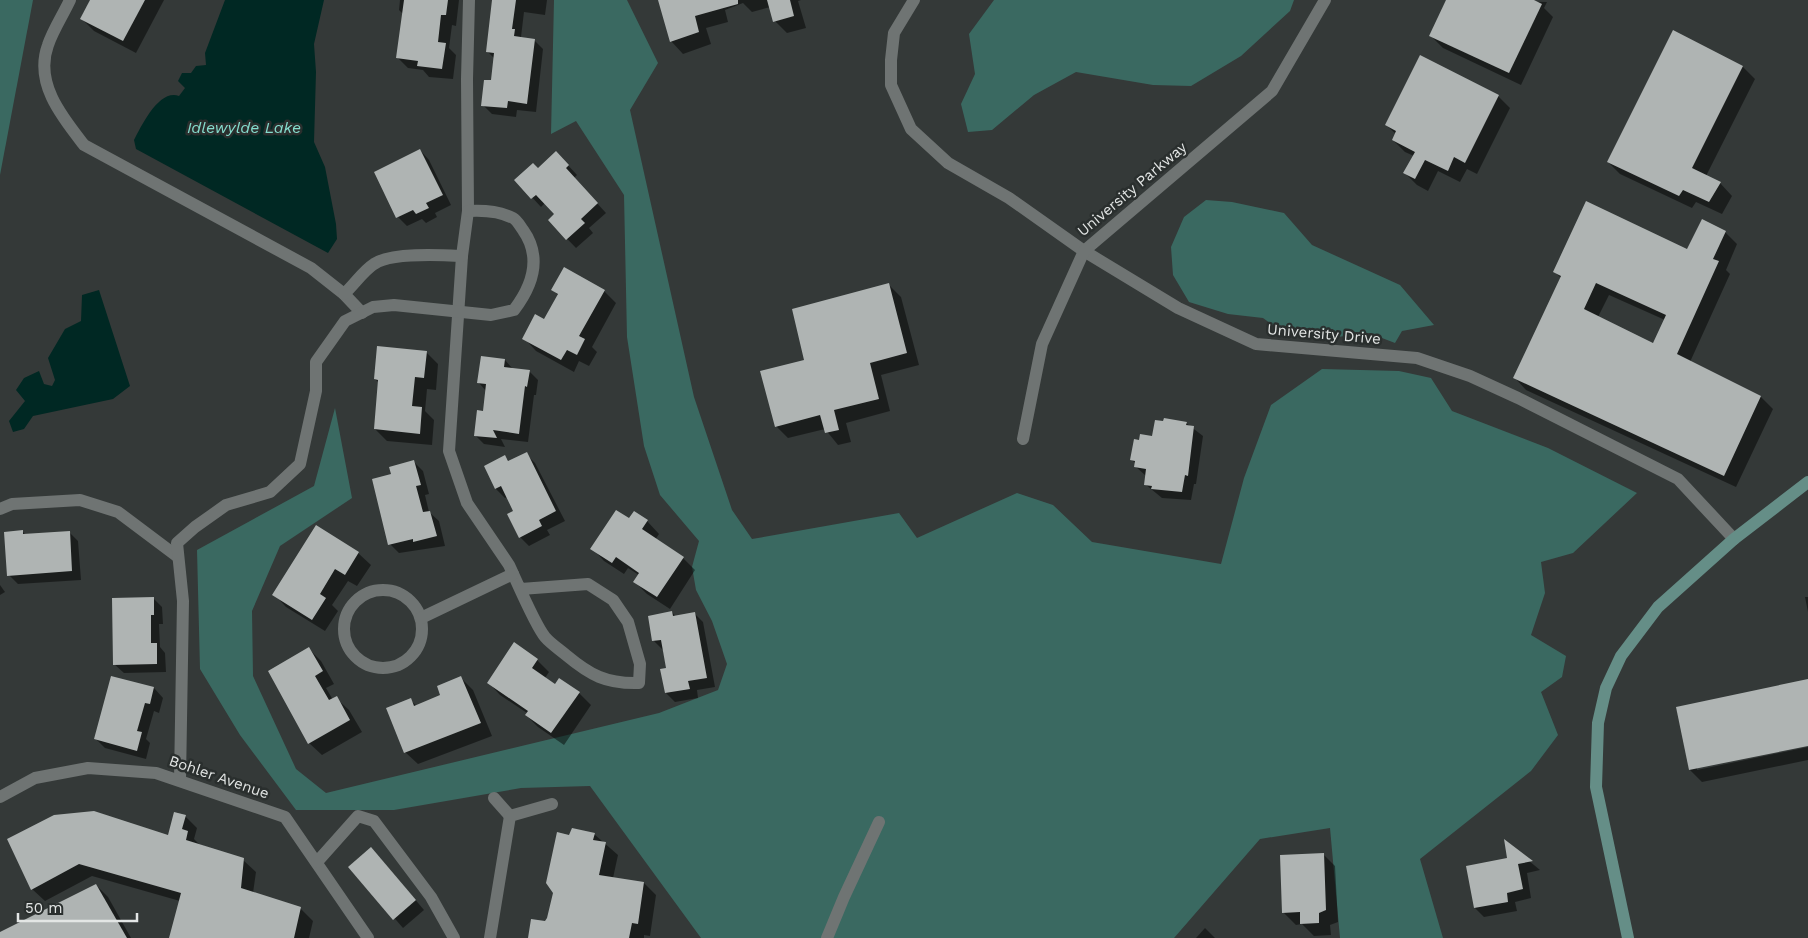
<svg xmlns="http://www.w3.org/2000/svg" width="1808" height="938" font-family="'Work Sans',sans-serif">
<rect width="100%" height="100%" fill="#343938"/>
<g fill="#3a6961">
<polygon points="0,0 33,0 0,175"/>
<polygon points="554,0 627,0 658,63 630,110 694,397 732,510 752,539 899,513 917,538 1017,493 1053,505 1092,542 1221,564 1244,478 1271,405 1322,369 1399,371 1431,378 1452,411 1548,448 1637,493 1573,553 1541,562 1545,593 1531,635 1566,656 1562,677 1541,692 1558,735 1531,771 1420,859 1443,938 1340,938 1330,828 1260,839 1174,938 701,938 590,786 521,788 394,810 296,810 240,735 200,669 197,550 314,486 335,408 352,498 280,546 252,611 253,676 296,769 326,793 659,713 718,690 727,664 712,621 696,590 692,567 699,541 660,495 644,446 627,337 624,195 576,121 551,134"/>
<polygon points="994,0 1294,0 1290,11 1241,56 1191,86 1153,85 1076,72 1034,95 992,130 968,132 961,104 975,74 969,34"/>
<polygon points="1206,200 1232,202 1284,213 1312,245 1400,285 1434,325 1402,331 1395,343 1369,333 1337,337 1333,329 1314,330 1274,326 1263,318 1228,314 1189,302 1173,275 1171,247 1184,217"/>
</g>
<g fill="#002823">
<path d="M225,0H324L314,44L316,72L314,142L325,167L336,224L337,239L328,253L136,149L134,140C142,125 159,89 179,96L185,88L178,81L182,73H191L196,66L206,65L205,53Z"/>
<polygon points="99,290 130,386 113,399 33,416 24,429 13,432 9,421 25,401 16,390 24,378 39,371 44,384 52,386 55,380 48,358 65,329 81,321 82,295"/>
</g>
<g fill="#0007" fill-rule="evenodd">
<polygon points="92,0 164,0 136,53 94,31 82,19"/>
<polygon points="400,0 459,0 456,26 452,25 449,48 456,55 453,79 429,77 423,70 408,68 398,58 403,14 399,10"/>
<polygon points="493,0 547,0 545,15 524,12 521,37 534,40 543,49 536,112 517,110 516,117 492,114 483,105 493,82 495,59 488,52"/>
<polygon points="660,0 801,0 798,1 806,28 787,33 775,21 770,7 752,12 743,3 725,10 728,22 706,28 711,44 683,54 671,41"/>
<polygon points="1448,0 1547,2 1544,8 1553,17 1521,85 1443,48 1431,36"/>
<polygon points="1673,32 1743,67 1755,79 1706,176 1720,183 1732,196 1722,214 1696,202 1692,208 1620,174 1608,162"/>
<polygon points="1498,96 1510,108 1477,174 1467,169 1460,182 1438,171 1428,191 1417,185 1405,173 1414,156 1405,152 1393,140 1396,134 1386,125"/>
<polygon points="420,150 429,160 451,205 435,213 437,217 426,223 422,219 407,226 398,217 376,172"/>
<polygon points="565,162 577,175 574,178 606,213 589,228 593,233 576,248 549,220 555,214 545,203 541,207 516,180 538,170"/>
<path d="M1725,232L1737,244L1726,270L1730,274L1690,362L1761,397L1773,409L1736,487L1526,390L1514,377L1561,278L1555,272L1688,250ZM1609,295L1665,320L1653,344L1598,317Z"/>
<polygon points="889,285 901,297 919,365 881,375 890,411 846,423 851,442 838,445 825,429 788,438 776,426 806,360"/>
<polygon points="553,290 604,291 616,303 592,347 597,352 589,366 579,361 574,372 536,351 524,338 545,321 559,296"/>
<polygon points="426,352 438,364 436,390 427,389 425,411 434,420 432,445 387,441 375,429 379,383 375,379"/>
<polygon points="505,360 513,369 529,371 538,380 536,395 534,395 528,442 501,439 505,447 484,444 475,435 484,413 486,391 479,383"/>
<polygon points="1186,423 1203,436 1196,484 1194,484 1191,500 1162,498 1145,484 1146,476 1135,466 1135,463 1131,459 1140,441"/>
<polygon points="526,454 535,463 565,521 547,530 550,535 529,546 520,537 515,511 508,497 505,498 496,489 485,467 505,457 510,462"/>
<polygon points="414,462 423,471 429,494 425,495 429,512 439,521 445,546 399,553 390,544 392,475"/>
<polygon points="629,520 647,521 659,534 655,540 683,558 695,570 670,609 647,594 635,582 639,575 628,568 624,574 604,561 592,548"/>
<polygon points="23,532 26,535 69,532 78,541 81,580 18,584 9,575"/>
<polygon points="358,553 371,565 357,586 348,581 332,605 338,611 325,631 286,607 274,594"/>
<polygon points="0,585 5,592 0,595"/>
<polygon points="1805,597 1808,597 1808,612"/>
<polygon points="153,598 162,607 163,624 159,624 160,647 165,653 166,672 124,673 114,664"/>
<polygon points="672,612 676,617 694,613 703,622 715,687 697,690 698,698 675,702 666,693 667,669 663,650 654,641"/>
<polygon points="309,649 321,661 334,684 326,688 333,700 336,698 349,710 362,732 322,755 309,743"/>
<polygon points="537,660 549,672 545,678 555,686 579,693 591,705 564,745 538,727 526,715 527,713 500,695 488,682"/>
<polygon points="461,678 473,690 492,736 418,764 405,752 410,700 417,706 442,696"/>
<polygon points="1808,680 1808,744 1697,767 1697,770 1808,747 1808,760 1702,782 1690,770 1677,708"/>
<polygon points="154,688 163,698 159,713 154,711 146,739 150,743 146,759 105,748 96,739"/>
<polygon points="185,816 197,828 194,839 199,844 243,860 256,872 253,893 301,909 313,921 309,938 170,938 180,901 92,876 45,901 32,889 8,840 169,836"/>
<polygon points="594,834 618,855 613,878 644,883 656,895 650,936 644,935 644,938 529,938 548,919 570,837"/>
<polygon points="1506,842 1540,870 1527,873 1531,898 1515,902 1517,911 1484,917 1475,908 1509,859"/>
<polygon points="1323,854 1335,866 1338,922 1330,925 1331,935 1314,936 1302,924 1296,925 1283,912"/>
<polygon points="380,858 424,910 403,928 350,867"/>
<polygon points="96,885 108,897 131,938 0,938 0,933"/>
<polygon points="1205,928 1215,938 1196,938"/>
</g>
<g fill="#afb4b3" fill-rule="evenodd">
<polygon points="90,0 145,0 123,41 80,19"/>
<polygon points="404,0 448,0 446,15 441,15 438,42 446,43 442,69 417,66 418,61 396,58"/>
<polygon points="492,0 516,0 512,29 515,29 514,36 535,39 527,104 508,101 507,108 481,106 484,80 491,80 494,53 486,52"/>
<polygon points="658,0 738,0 738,4 695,16 699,32 670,42"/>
<polygon points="767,0 790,0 794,16 773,22"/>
<polygon points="1446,0 1534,0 1542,4 1509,73 1429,36"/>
<polygon points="1673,30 1743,66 1692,168 1721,182 1709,202 1683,190 1679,196 1607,162"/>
<polygon points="1420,55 1499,95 1465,163 1454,157 1448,171 1425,160 1415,179 1403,173 1415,152 1392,140 1396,131 1385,125"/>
<polygon points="420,149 443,195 426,203 429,208 416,214 413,210 396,218 374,172"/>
<polygon points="556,151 569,165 566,168 598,203 581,219 585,223 566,240 548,220 554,214 536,195 531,199 514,180 533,163 538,168"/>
<path d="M1586,201L1687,249L1702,219L1726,231L1713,259L1719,261L1677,354L1761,396L1724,476L1513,378L1561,276L1553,272ZM1596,283L1666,315L1653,343L1584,309Z"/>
<polygon points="564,267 605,290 579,336 585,339 577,355 567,350 561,360 522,339 535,314 544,319 558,294 551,290"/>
<polygon points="889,283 907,353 870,363 879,399 834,410 839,430 825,433 820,415 775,427 760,371 804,360 792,309"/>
<polygon points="377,346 427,351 424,378 415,377 412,406 422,407 420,434 374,429 378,380 374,379"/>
<polygon points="481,356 505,359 504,367 530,370 527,387 525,386 519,434 493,430 497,438 474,436 477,410 483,411 486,384 477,383"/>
<polygon points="1164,418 1187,422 1186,425 1194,426 1188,476 1185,475 1182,492 1151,489 1152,486 1144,485 1146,469 1134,467 1135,461 1130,460 1134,439 1139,440 1140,434 1152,436 1155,420 1163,421"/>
<polygon points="527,452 556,511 539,520 542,526 519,538 507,514 513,511 501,486 495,489 484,466 505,455 508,461"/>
<polygon points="414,460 421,485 416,486 423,512 430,511 437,536 413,542 413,539 388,545 372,479 391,474 389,467"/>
<polygon points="616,510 629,518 634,511 648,520 642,529 684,557 657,597 633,582 639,573 616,557 612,563 590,549"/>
<polygon points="316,525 359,552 345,575 335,569 320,594 326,598 312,620 272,595"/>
<polygon points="23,530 23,534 70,531 72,571 7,576 4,532"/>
<polygon points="154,597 154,615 151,615 151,643 157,643 157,664 113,665 112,598"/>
<polygon points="672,611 673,616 695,612 707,678 688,681 690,689 665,693 660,669 666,668 661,640 652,641 648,616"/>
<polygon points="514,642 538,659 532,668 555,684 559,678 580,692 551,733 525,715 528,711 487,683"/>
<polygon points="309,647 323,671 315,676 329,700 337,696 350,720 308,744 268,671"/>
<polygon points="111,676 154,687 150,704 145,703 137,731 142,732 137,751 94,739"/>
<polygon points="461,676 481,723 404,753 386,708 411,698 414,706 440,695 437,686"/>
<polygon points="1808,679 1808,746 1689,770 1676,707"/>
<polygon points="94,811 168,835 174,812 186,815 182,829 188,831 186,840 244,858 241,888 301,907 294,938 169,938 181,893 79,864 31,890 7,839 54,815"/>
<polygon points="572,828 595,833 593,840 606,842 599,875 644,882 638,924 632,923 629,938 528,938 531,919 545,921 547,918 553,893 546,883 557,832 569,835"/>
<polygon points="1504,839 1533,861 1518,864 1523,889 1507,893 1508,902 1474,908 1466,866 1507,858"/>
<polygon points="371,847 416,900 393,920 348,867"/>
<polygon points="1324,853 1326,910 1319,913 1319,923 1300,924 1300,912 1282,913 1280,855"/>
<polygon points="96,884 127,938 0,938 0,932"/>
</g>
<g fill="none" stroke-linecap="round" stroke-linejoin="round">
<g stroke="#6f7473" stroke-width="12">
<path d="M70,0C63,15 53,30 48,45C34,83 62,117 84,145L311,268L344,294L362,313"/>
<path d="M469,0L467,79L468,211L462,256L449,451L467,503L509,565C517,582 535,625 545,637C551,644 559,649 566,655C590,675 606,684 639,683L640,664L628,622L613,600L588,584L521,589"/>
<polyline points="914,0 894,33 891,60 891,85 911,129 948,163 1009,198 1084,251 1178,308 1256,344 1417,358 1470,376 1518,398 1678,479 1734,539"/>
<path d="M344,294C354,285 363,271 374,264C391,252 442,255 462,256"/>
<polyline points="1023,439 1042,344 1084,251 1272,91 1325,0"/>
<polyline points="0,509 12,504 80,500 118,512 178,557"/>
<circle cx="383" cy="629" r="39"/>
<polyline points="421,618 513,574"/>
<path d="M180,780L183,601L177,543L195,527L226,505L270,492L300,464L316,391V362L345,321L373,307L394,305L491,315L514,310C533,285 542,257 523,230C520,226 517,220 513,218C499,211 484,210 468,211"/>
<polyline points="0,797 35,778 88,768 156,773 285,817 368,938"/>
<polyline points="494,798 510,816"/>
<polyline points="317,862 358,816 374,821 431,897 454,938"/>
<polyline points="490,938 510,816 552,804"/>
<polyline points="827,938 844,897 879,822"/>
</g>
<polyline stroke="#658e87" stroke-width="12" points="1628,938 1596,787 1598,723 1606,688 1621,656 1658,607 1734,539 1808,482"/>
</g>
<g text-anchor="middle" stroke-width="5" stroke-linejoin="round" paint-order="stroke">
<g font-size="15" fill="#e3e6e5" stroke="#2a2f2e">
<text transform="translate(1132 189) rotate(-40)" y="5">University Parkway</text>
<text transform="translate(1324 334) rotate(5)" y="5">University Drive</text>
<text transform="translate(219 777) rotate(19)" y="5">Bohler Avenue</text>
</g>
<g font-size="16" font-style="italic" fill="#85dccd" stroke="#2a2f2e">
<text x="244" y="133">Idlewylde Lake</text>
</g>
</g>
<path d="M18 913v8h119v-8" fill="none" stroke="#e3e6e5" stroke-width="2.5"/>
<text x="25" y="913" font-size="15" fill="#e3e6e5" stroke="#2a2f2e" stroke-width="4" paint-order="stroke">50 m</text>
</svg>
